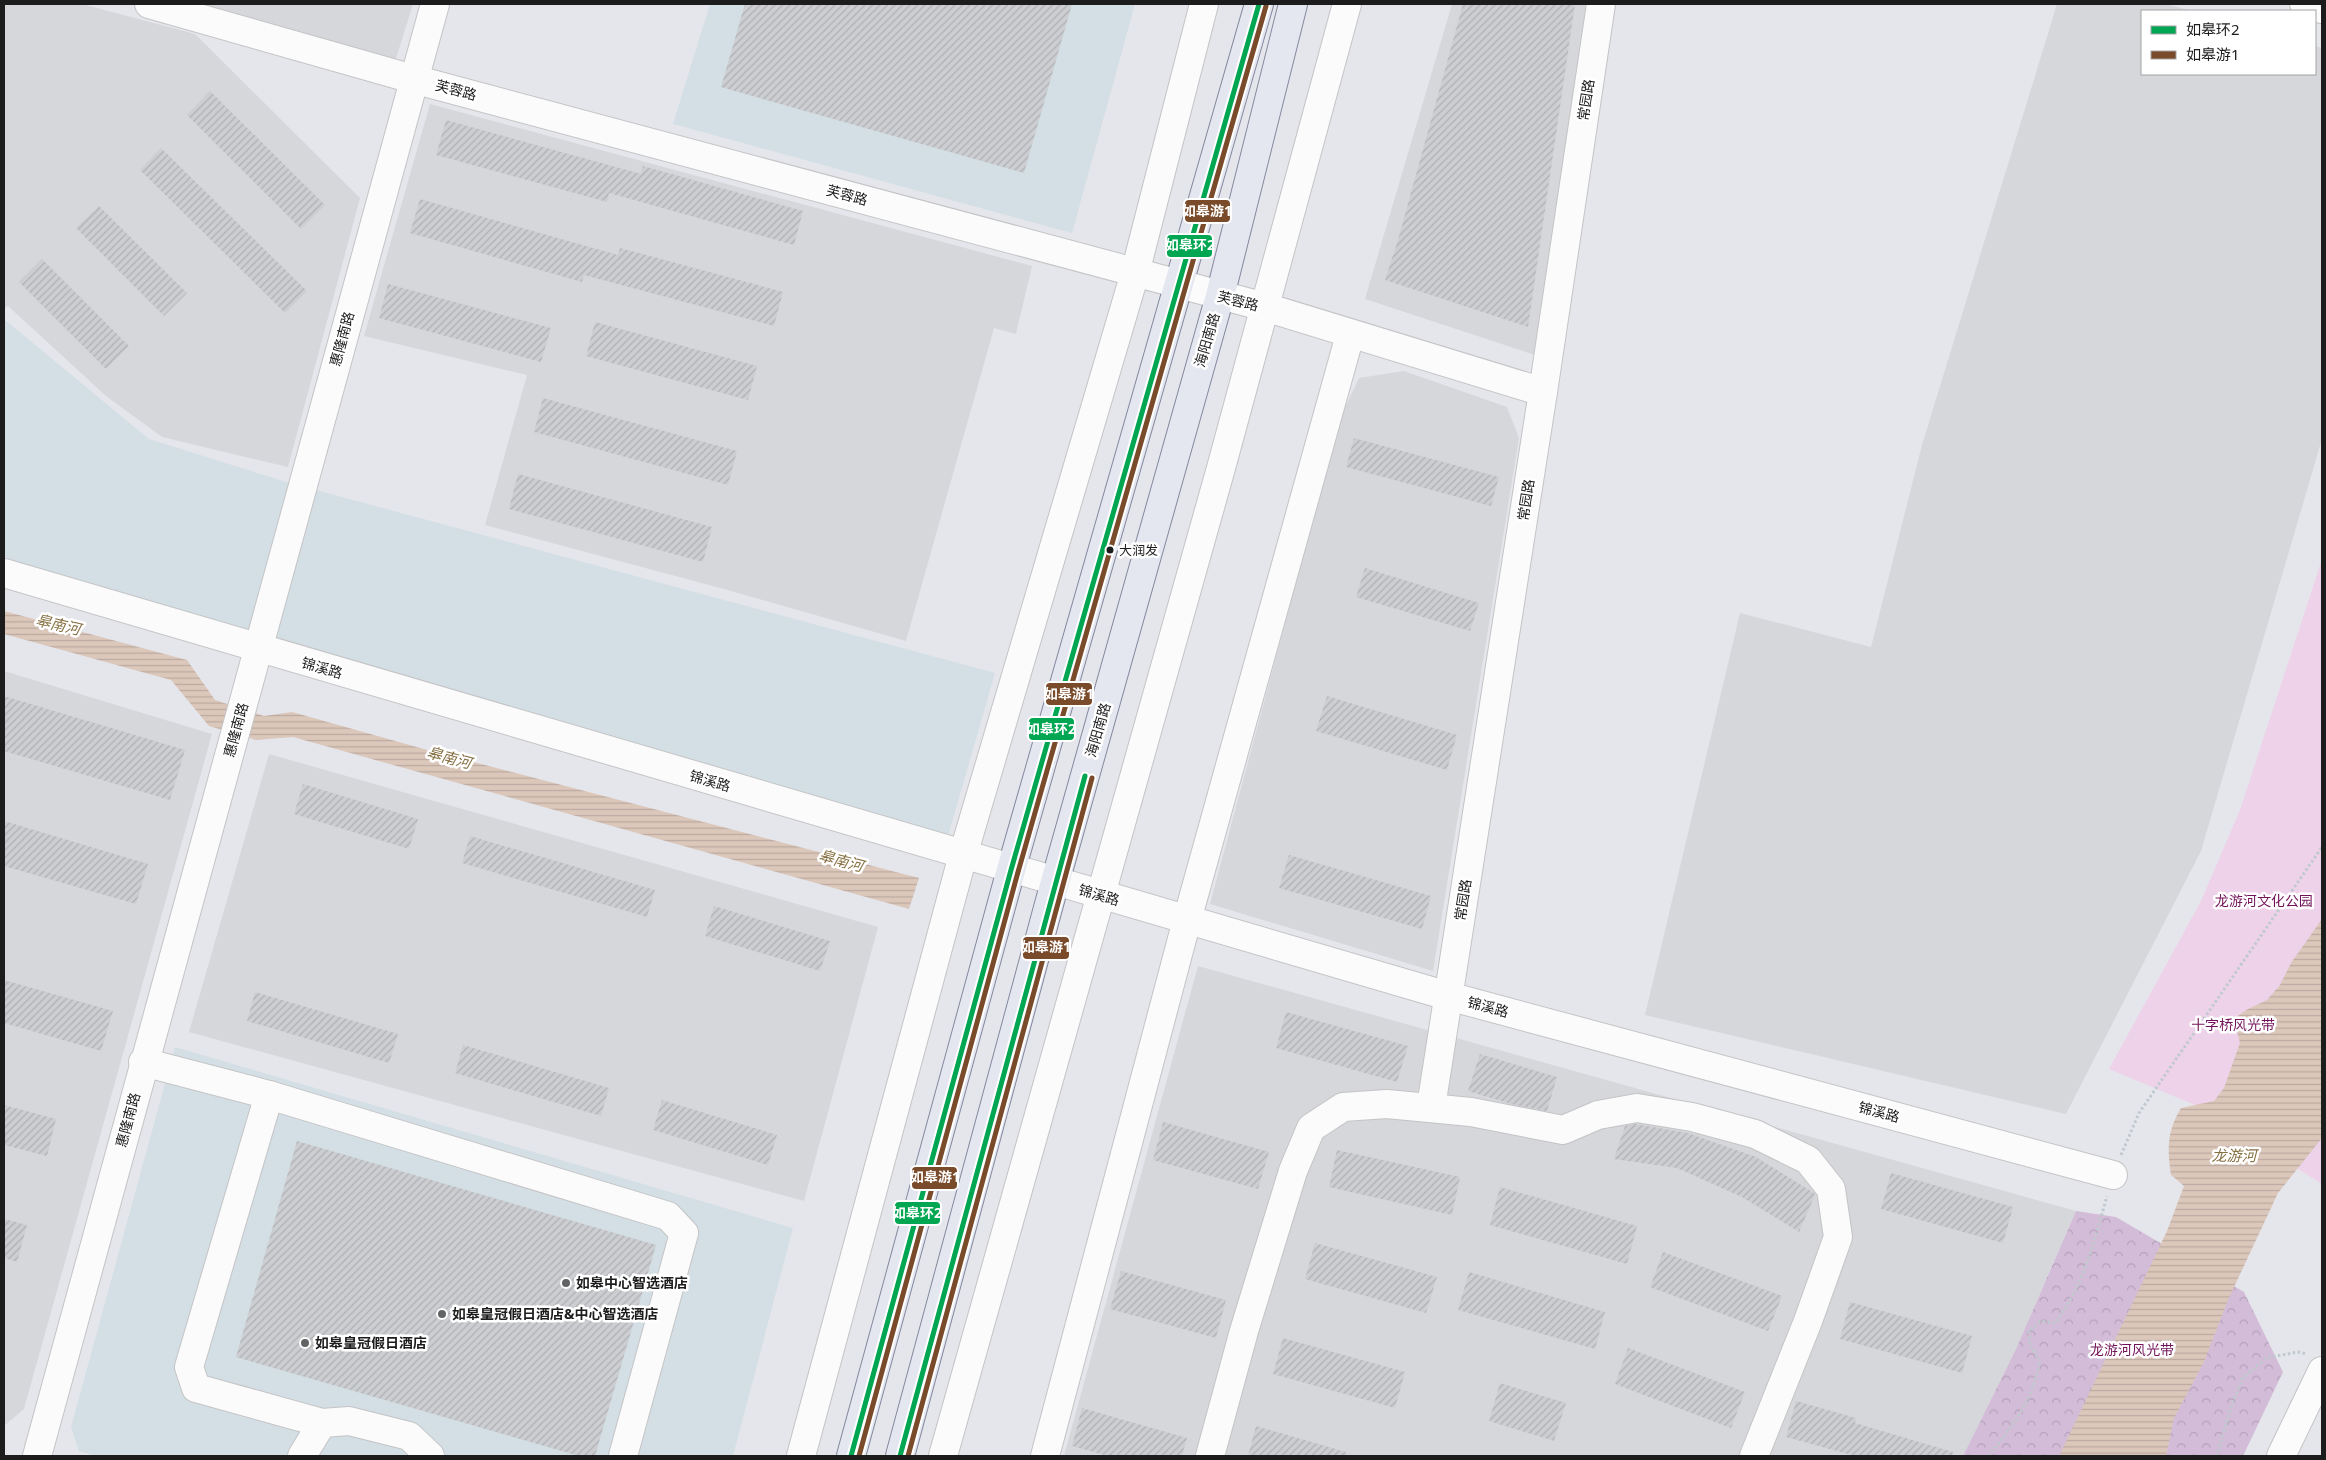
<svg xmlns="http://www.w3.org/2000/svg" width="2326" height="1460" font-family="'Noto Sans','Noto Sans SC',sans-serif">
<defs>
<pattern id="forest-crowns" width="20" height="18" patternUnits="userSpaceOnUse" patternTransform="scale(1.25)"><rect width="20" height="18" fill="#d3bcd8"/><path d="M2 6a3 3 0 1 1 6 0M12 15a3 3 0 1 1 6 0" fill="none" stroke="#b5a1b9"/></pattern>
<pattern id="water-rules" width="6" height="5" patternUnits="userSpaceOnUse" patternTransform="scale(1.25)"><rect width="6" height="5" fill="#dcc7bb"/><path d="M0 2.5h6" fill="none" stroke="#bcaaa0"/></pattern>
<pattern id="building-hatch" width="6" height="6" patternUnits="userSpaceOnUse" patternTransform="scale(1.25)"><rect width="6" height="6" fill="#ccced1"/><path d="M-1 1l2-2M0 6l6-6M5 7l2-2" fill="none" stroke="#afb0b3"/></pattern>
</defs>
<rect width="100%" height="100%" fill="#e5e6eb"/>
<g fill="#d6d7da">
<polygon points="4,4 82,4 195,34 360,198 288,467 162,437 106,396 8,306 4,308"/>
<polygon points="170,4 413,4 393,68"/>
<polygon points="1452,4 1586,4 1535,355 1365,299"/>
<polygon points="2057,4 2166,4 2192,11 2142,11 2142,74 2315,74 2315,46 2322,48 2322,439 2201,851 2066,1114 1645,1015 1740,613 1871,647 1922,445"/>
<polygon points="430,104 1032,266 1016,334 994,328 906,641 724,589 485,525 527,375 364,336"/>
<polygon points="1404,371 1507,407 1519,438 1433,971 1210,904 1340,418 1359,378"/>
<polygon points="4,671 212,734 24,1409 4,1426"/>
<polygon points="269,754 878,927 804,1201 189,1032"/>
<polygon points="1198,966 2076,1211 2016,1349 1963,1456 1064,1456"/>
</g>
<g fill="#d3dfe4">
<polygon points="710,4 1135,4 1072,233 673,124"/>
<polygon points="5,320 149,439 286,482 995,673 948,836 239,627 4,561"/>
<polygon points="175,1047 793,1228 733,1456 96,1456 79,1451 71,1427"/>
</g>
<polygon fill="url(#forest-crowns)" points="2076,1211 2116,1217 2244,1292 2283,1372 2243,1456 1963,1456 2016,1349"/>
<polygon fill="#eed2e9" points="2322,559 2322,1184 2195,1105 2109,1069 2201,901 2240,810"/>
<g fill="url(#water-rules)">
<polygon points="4,611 187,660 215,700 264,716 292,712 431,751 919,878 909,909 293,737 256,740 209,726 171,680 4,634"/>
<path d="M2322,919V1138L2278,1193L2228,1300L2204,1362L2174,1418L2166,1456H2059L2167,1231L2184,1186L2171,1175C2167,1149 2167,1131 2181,1108L2214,1101L2224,1088L2240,1043L2234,1019L2246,1010L2267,1000L2280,985L2291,963Z"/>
</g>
<g fill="url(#building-hatch)">
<polygon points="745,4 1072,4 1024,173 721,87"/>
<polygon points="1463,4 1575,4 1528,327 1385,280 1398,240"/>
<polygon points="210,91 325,205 301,229 187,115"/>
<polygon points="446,120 641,174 643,166 803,211 794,245 609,193 607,202 436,155"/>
<polygon points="161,148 307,291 285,313 140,170"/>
<polygon points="420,199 618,255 620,248 783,292 774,326 584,275 582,282 410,233"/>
<polygon points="99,206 187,293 164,316 76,228"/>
<polygon points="42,259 129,346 106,369 19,282"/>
<polygon points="388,284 551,328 541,362 379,318"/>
<polygon points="595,322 757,366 748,400 586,356"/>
<polygon points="543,398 737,451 728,485 534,432"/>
<polygon points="1354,438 1499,477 1491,506 1346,467"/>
<polygon points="518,474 712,527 703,562 509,509"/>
<polygon points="1365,568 1479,603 1470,631 1356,597"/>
<polygon points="4,696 185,750 170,800 4,751"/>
<polygon points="1327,696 1457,735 1447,770 1316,731"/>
<polygon points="303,784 418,819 409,849 294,814"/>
<polygon points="4,821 148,864 136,904 4,866"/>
<polygon points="470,836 655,890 647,917 462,863"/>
<polygon points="1289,855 1431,896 1422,929 1279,888"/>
<polygon points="714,906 830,941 820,971 705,936"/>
<polygon points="4,980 113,1011 101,1051 4,1023"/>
<polygon points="255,992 398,1034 389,1063 247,1021"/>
<polygon points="1286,1012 1408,1046 1397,1082 1276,1048"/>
<polygon points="463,1045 609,1088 601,1116 455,1073"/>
<polygon points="1480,1054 1557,1077 1547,1111 1511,1104 1468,1091"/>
<polygon points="662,1100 777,1135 768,1165 653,1130"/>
<polygon points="4,1105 56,1119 47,1156 4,1145"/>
<polygon points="1163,1122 1269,1152 1258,1189 1153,1160"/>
<polygon points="1635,1124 1688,1133 1756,1157 1814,1193 1815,1195 1799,1232 1742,1197 1677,1168 1614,1159 1625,1126"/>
<polygon points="297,1141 656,1245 595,1456 579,1456 236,1357"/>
<polygon points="1337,1150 1460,1177 1452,1215 1329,1187"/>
<polygon points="1891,1173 2013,1207 2003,1243 1881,1209"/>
<polygon points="1500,1187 1637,1226 1627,1264 1490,1225"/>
<polygon points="4,1219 27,1225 17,1262 4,1258"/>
<polygon points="1315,1243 1437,1277 1426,1313 1305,1279"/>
<polygon points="1663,1252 1782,1296 1768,1331 1650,1287"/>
<polygon points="1121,1271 1226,1300 1216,1338 1110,1309"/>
<polygon points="1469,1272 1605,1312 1595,1349 1458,1310"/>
<polygon points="1850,1302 1972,1336 1962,1373 1840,1339"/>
<polygon points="1283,1338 1405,1372 1395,1408 1273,1374"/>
<polygon points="1628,1348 1745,1392 1731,1428 1615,1384"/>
<polygon points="1500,1383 1566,1403 1554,1441 1489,1421"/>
<polygon points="1796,1401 1856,1418 1855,1423 1953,1452 1952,1456 1855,1456 1786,1437"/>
<polygon points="1082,1408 1187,1438 1182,1456 1108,1456 1072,1446"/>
<polygon points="1256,1426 1346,1452 1346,1456 1248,1456"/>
</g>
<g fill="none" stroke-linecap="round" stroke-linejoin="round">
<defs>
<g id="minor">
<polyline points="149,4 413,79 1265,307 1543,392"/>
<polyline points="2304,4 2322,9"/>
<polyline points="4,573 1448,996 2113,1175"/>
<polyline points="143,1062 269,1095 668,1216 684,1233 623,1456"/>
<polyline points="269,1095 189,1367 196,1388 322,1423"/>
<polyline points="1431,1107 1543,392 1601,4"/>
<polyline points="37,1456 435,4"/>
<polyline points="302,1456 322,1423 349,1421 409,1436 430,1456"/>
<polyline points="801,1456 963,855 1135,273 1204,4"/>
<polyline points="943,1456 1221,468 1347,4"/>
<polyline points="1045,1456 1187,920 1350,335"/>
<polyline points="1210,1456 1244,1331 1293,1171 1311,1128 1343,1107 1387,1104 1471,1112 1563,1130 1598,1115 1637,1108 1692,1117 1755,1134 1808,1160 1831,1189 1838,1237 1808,1321 1754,1456"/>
<polyline points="2281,1456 2322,1371"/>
</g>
<g id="major">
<polyline points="851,1456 1011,870 1259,4"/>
<polyline points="900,1456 1055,882 1220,296 1293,4"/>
</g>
</defs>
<use href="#minor" stroke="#c4c4c6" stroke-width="30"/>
<use href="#major" stroke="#84889f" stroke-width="30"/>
<g stroke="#c0c9cd" stroke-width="3" stroke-dasharray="2.5 2.5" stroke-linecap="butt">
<polyline points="2121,1155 2139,1113 2322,847"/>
<path d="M1988,1456C2014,1425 2032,1402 2040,1361L2030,1345L2029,1331L2040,1321L2055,1323C2083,1287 2095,1239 2107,1196"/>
<polyline points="2217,1456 2232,1404 2243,1378 2266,1358 2298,1352 2307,1354"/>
</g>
<use href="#minor" stroke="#fbfbfc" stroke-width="28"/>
<use href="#major" stroke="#e4e7ef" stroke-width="28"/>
<defs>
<g id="bus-1">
<polyline points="851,1456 1011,870 1259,4"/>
<polyline points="900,1456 1085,776"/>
</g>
<g id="bus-2">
<polyline points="859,1456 1018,872 1266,6"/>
<polyline points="908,1456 1092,778"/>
</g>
</defs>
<use href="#bus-1" stroke="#fff" stroke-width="9"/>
<use href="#bus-2" stroke="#fff" stroke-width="9"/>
<use href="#bus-1" stroke="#00a651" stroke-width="5"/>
<use href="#bus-2" stroke="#7a4b2a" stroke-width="5"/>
</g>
<circle fill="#1c1c1c" stroke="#fff" stroke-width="2" cx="1110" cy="550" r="4.5"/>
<g fill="#626364" stroke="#fff" stroke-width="2">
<circle cx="566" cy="1283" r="5"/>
<circle cx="442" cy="1314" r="5"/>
<circle cx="305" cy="1343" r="5"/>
</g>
<g text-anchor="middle" stroke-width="5" stroke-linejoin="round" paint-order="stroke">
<g font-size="13" fill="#1c1c1c" stroke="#fff" text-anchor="start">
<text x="1119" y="555">大润发</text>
</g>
<g font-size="14" fill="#1c1c1c" stroke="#fff">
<text transform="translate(456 90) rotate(15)" y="5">芙蓉路</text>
<text transform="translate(1586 100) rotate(-81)" y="5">常园路</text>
<text transform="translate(847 195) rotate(15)" y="5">芙蓉路</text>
<text transform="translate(1238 301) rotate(14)" y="5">芙蓉路</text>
<text transform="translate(342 339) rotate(-75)" y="5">惠隆南路</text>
<text transform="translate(1207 340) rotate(-74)" y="5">海阳南路</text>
<text transform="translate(1526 500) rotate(-81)" y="5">常园路</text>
<text transform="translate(322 668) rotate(16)" y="5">锦溪路</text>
<text transform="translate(236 730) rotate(-75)" y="5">惠隆南路</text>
<text transform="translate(1098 730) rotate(-74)" y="5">海阳南路</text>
<text transform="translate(710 781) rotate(16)" y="5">锦溪路</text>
<text transform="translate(1099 895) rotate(16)" y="5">锦溪路</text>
<text transform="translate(1463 900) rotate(-81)" y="5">常园路</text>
<text transform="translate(1488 1007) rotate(15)" y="5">锦溪路</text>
<text transform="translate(1879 1112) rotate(15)" y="5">锦溪路</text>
<text transform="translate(128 1120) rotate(-75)" y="5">惠隆南路</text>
</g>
<g font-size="14" fill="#721359" stroke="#fff">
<text x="2264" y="906">龙游河文化公园</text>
<text x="2233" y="1030">十字桥风光带</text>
<text x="2132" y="1355">龙游河风光带</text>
</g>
<g font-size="14" font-weight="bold" fill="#1c1c1c" stroke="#fff" text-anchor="start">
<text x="576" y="1288">如皋中心智选酒店</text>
<text x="452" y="1319">如皋皇冠假日酒店&amp;中心智选酒店</text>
<text x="315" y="1348">如皋皇冠假日酒店</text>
</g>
<g font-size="15" font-style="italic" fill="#877143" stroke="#fff">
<text transform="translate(58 625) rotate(13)" y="5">皋南河</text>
<text transform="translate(449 758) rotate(15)" y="5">皋南河</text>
<text transform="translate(841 861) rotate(15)" y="5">皋南河</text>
<text x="2234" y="1161">龙游河</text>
</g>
</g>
<g stroke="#fff" stroke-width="2">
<rect x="1184" y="199" width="47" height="24" rx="5" fill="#7a4b2a"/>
<rect x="1166" y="234" width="47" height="24" rx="5" fill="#00a651"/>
<rect x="1045" y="682" width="48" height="24" rx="5" fill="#7a4b2a"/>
<rect x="1028" y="717" width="47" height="24" rx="5" fill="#00a651"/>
<rect x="1022" y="936" width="48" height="24" rx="5" fill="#7a4b2a"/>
<rect x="911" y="1166" width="47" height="24" rx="5" fill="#7a4b2a"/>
<rect x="894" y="1201" width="47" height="24" rx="5" fill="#00a651"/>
</g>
<g font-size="14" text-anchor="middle" font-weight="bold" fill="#fff">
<text x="1207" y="216">如皋游1</text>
<text x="1190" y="250">如皋环2</text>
<text x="1069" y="699">如皋游1</text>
<text x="1051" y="734">如皋环2</text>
<text x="1046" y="952">如皋游1</text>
<text x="935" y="1182">如皋游1</text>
<text x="917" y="1218">如皋环2</text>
</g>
<rect width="2326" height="1460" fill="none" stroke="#1c1c1c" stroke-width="10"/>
<rect x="2141" y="10" width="175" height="65" fill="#ffffff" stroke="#a4a4a4"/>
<rect x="2151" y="26" width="25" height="8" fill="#00a651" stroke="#a4a4a4"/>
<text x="2186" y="35" font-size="15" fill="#1c1c1c">如皋环2</text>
<rect x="2151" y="51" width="25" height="8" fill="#7a4b2a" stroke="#a4a4a4"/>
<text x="2186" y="60" font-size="15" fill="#1c1c1c">如皋游1</text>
</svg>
